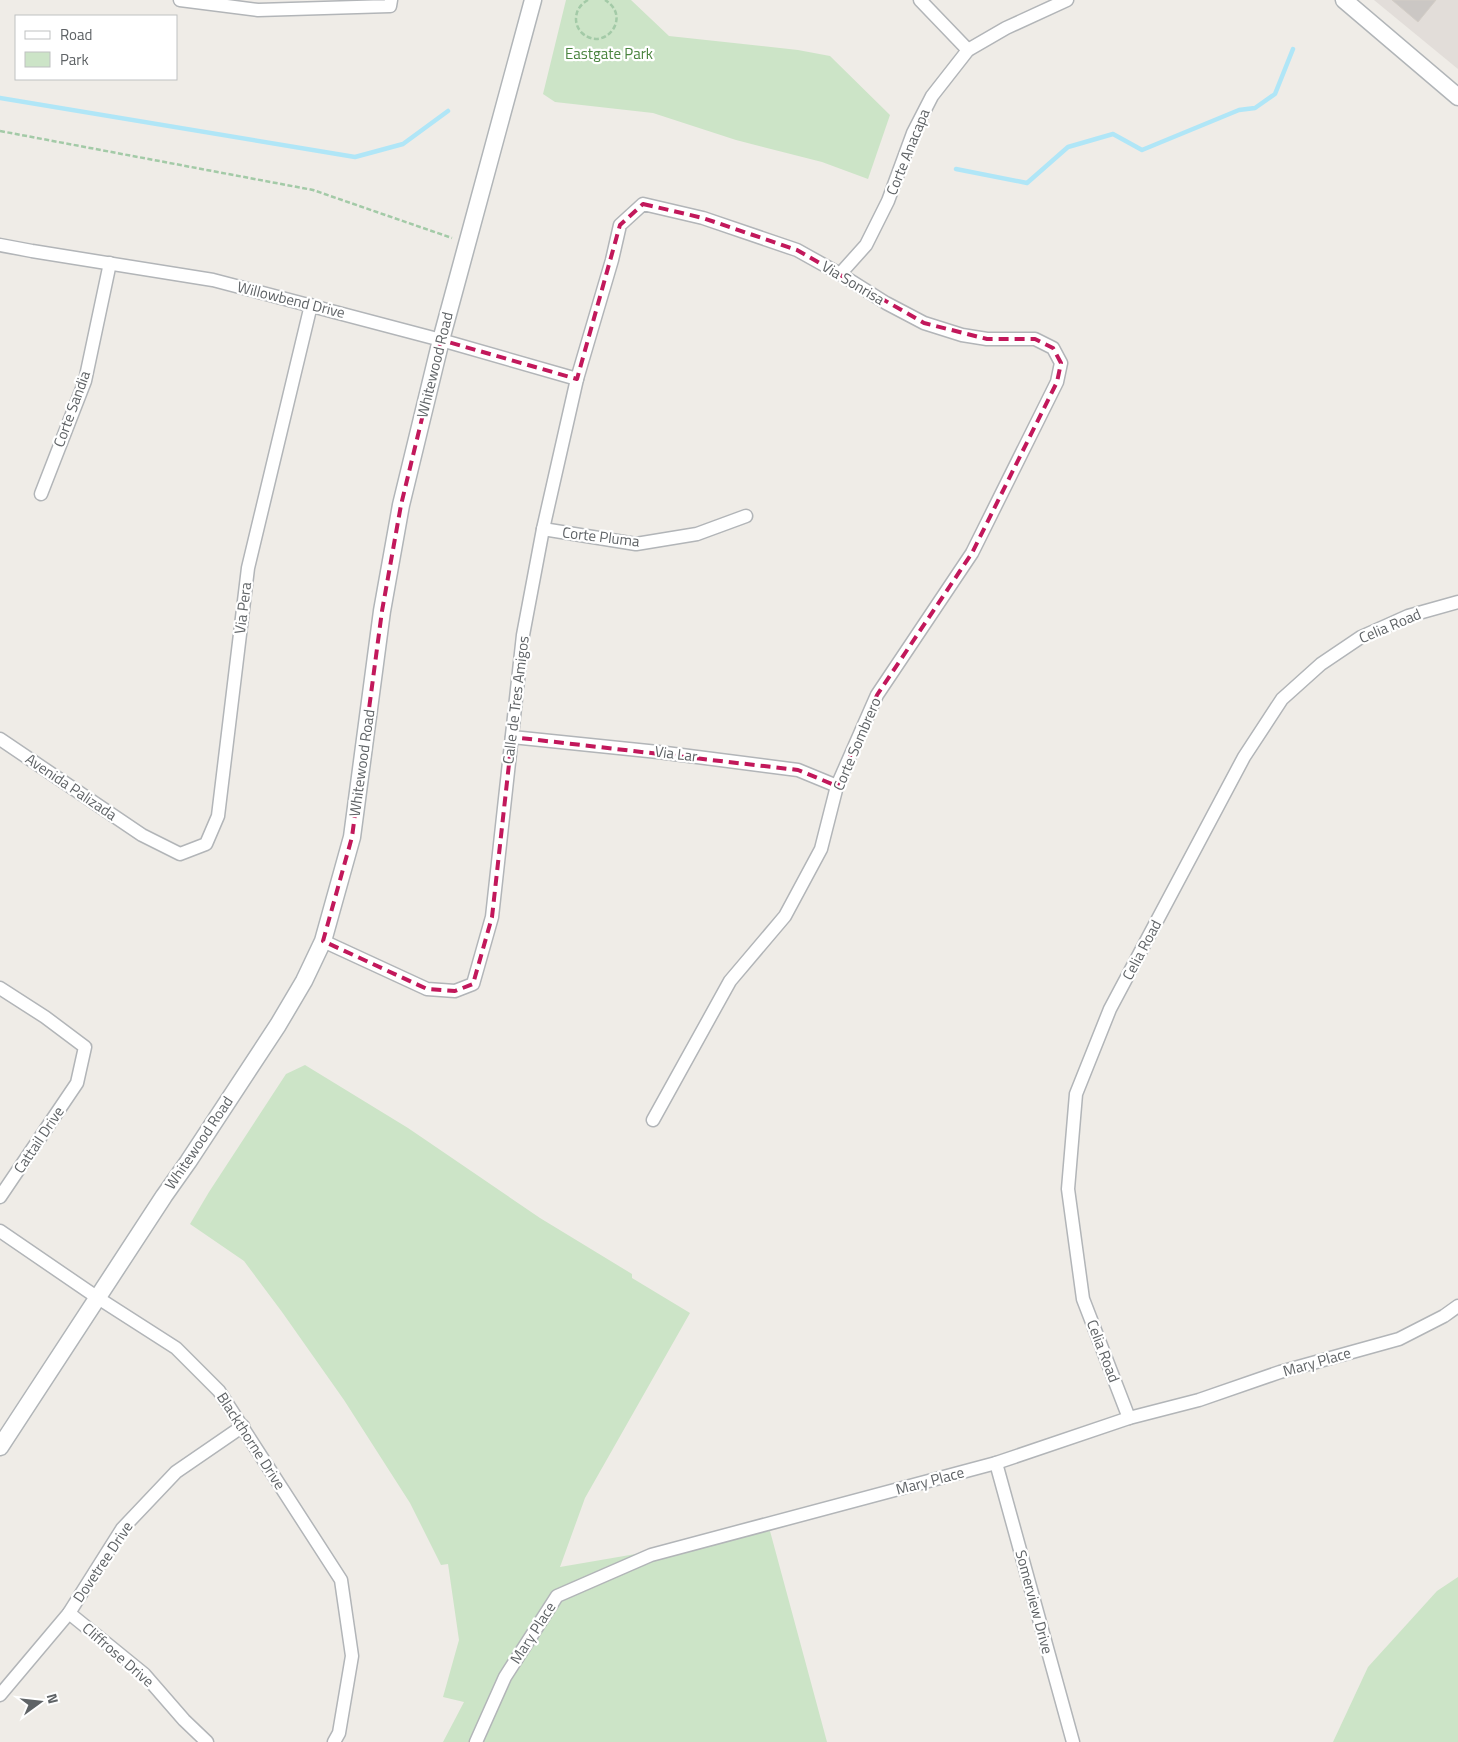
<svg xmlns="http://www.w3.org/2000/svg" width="1458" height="1742" font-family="'Titillium Web',sans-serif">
<rect width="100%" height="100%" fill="#efece7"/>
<polygon fill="#e2ddd9" points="1374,0 1458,0 1458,69"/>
<g fill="#cce4c7">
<polygon points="566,0 631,0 669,36 798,50 830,56 890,115 868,179 822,162 736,140 653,113 555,102 543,94"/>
<polygon points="305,1065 408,1128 540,1218 632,1274 632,1278 690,1313 585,1498 560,1567 770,1531 827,1742 443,1742 464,1702 443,1697 459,1640 448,1564 441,1565 410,1503 344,1400 282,1312 244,1261 190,1224 209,1192 286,1074"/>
<polygon points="1458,1577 1458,1742 1333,1742 1368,1667 1437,1591"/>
</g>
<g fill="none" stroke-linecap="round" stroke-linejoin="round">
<g stroke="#b0e6f7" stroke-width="4.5">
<polyline points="0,98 355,157 403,144 448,111"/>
<polyline points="956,169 1027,183 1068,147 1113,134 1142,150 1239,110 1255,108 1275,94 1293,49"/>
</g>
</g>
<polygon fill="#cbc7c4" stroke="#d3cdc6" points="1392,0 1436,0 1418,22"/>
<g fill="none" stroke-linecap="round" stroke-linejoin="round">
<defs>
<g id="street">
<polyline points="180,0 258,10 390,6 391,0"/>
<polyline points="920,0 968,50"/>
<polyline points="0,245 32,251 213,280 441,340 577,379"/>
<polyline points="840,274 866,245 888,201 913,133 932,96 968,50 1006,28 1067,0"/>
<polyline points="41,494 85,381 110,263"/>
<polyline points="543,529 636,544 697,534 746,516"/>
<polyline points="512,737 658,752 798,770 837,786"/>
<polyline points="0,739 142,835 180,854 206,844 218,816 248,568 311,305"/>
<polyline points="323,941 427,989 455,991 473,984 492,917 523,635 543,529 577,379 612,260 620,225 643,204 703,218 797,250 840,274 886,303 924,323 962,335 987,339 1035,339 1053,348 1061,363 1057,382 972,553 877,695 837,786 821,849 785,916 730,981 653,1120"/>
<polyline points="0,988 45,1017 85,1047 77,1083 0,1197"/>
<polyline points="0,1231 98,1298 176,1348 219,1391 341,1580 352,1656 339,1733 334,1742"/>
<polyline points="1129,1418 1083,1299 1068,1189 1076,1094 1110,1009 1244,757 1282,699 1321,664 1361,637 1408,616 1458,602"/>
<polyline points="996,1463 1073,1742"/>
<polyline points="69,1613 144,1674 184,1720 207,1742"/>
<polyline points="0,1695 69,1613 122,1529 176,1472 243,1426"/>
<polyline points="476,1742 505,1677 557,1596 651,1555 996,1463 1129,1418 1199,1400 1280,1372 1399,1339 1444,1316 1458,1306"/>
</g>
<g id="secondary">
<polyline points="1344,0 1458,97"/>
<polyline points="0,1447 164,1196 188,1162 278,1025 304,981 323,941 352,837 382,611 401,505 441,340 533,0"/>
</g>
</defs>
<use href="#street" stroke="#b2b5b8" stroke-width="15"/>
<use href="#secondary" stroke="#b1b5b8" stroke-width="19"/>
<g stroke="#a3caa7" stroke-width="2.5" stroke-dasharray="5 2.5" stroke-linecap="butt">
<path d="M588,0C581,4 576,10 576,19C576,24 578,29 582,33C604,53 633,17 605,0"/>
<polyline points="0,131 313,190 452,238"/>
</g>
<use href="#street" stroke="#fff" stroke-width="12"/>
<use href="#secondary" stroke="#fff" stroke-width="16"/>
</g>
<path fill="none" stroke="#c2185b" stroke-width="4" stroke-dasharray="10 6" stroke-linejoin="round" d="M643,204L703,218L797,250L924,323L987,339H1035L1053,348L1061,363L1057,382L972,553L877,695L837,786L798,770L512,737L492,917L473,984L455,991L427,989L323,941L352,837L382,611L401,505L441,340L577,379L620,225Z"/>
<g text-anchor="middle" stroke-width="4.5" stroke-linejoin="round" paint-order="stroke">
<g font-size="15" fill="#4a843f" stroke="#fff">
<text x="609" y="59">Eastgate Park</text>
</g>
<g font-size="15" fill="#5f6366" stroke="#fff">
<text transform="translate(908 152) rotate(-68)" y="5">Corte Anacapa</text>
<text transform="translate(853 283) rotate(31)" y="5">Via Sonrisa</text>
<text transform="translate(291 300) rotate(14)" y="5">Willowbend Drive</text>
<text transform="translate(435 365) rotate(-76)" y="5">Whitewood Road</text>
<text transform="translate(72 409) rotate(-70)" y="5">Corte Sandia</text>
<text transform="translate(601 537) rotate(7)" y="5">Corte Pluma</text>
<text transform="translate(243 608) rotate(-83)" y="5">Via Pera</text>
<text transform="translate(1390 626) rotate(-23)" y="5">Celia Road</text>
<text transform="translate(516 700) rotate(-83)" y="5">Calle de Tres Amigos</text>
<text transform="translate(857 744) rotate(-67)" y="5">Corte Sombrero</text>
<text transform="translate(676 754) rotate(7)" y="5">Via Lar</text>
<text transform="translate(362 763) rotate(-82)" y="5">Whitewood Road</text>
<text transform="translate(71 787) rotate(34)" y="5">Avenida Palizada</text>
<text transform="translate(1142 950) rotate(-62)" y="5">Celia Road</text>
<text transform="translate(39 1140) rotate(-56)" y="5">Cattail Drive</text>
<text transform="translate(199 1143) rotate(-56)" y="5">Whitewood Road</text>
<text transform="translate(1103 1351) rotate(69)" y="5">Celia Road</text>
<text transform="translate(1317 1362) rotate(-16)" y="5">Mary Place</text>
<text transform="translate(251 1441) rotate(57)" y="5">Blackthorne Drive</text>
<text transform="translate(930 1481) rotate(-15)" y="5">Mary Place</text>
<text transform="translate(103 1562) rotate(-56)" y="5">Dovetree Drive</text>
<text transform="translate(1034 1602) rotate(75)" y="5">Somerview Drive</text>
<text transform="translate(533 1633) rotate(-57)" y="5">Mary Place</text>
<text transform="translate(118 1655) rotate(41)" y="5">Cliffrose Drive</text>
</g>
</g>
<rect x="15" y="15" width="162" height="65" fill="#ffffff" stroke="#bfc1c2"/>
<rect x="25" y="31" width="25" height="8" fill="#ffffff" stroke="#bfc1c2"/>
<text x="60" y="40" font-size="15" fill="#5f6366">Road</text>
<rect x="25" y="52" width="25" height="15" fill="#cce4c7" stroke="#bfc1c2"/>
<text x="60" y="65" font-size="15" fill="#5f6366">Park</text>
<g transform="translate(40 1702) rotate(75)" stroke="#ffffff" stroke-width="4" paint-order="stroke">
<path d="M0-4L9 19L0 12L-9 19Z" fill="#5f6366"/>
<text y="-8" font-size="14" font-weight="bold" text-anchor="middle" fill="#5f6366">N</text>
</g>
</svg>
